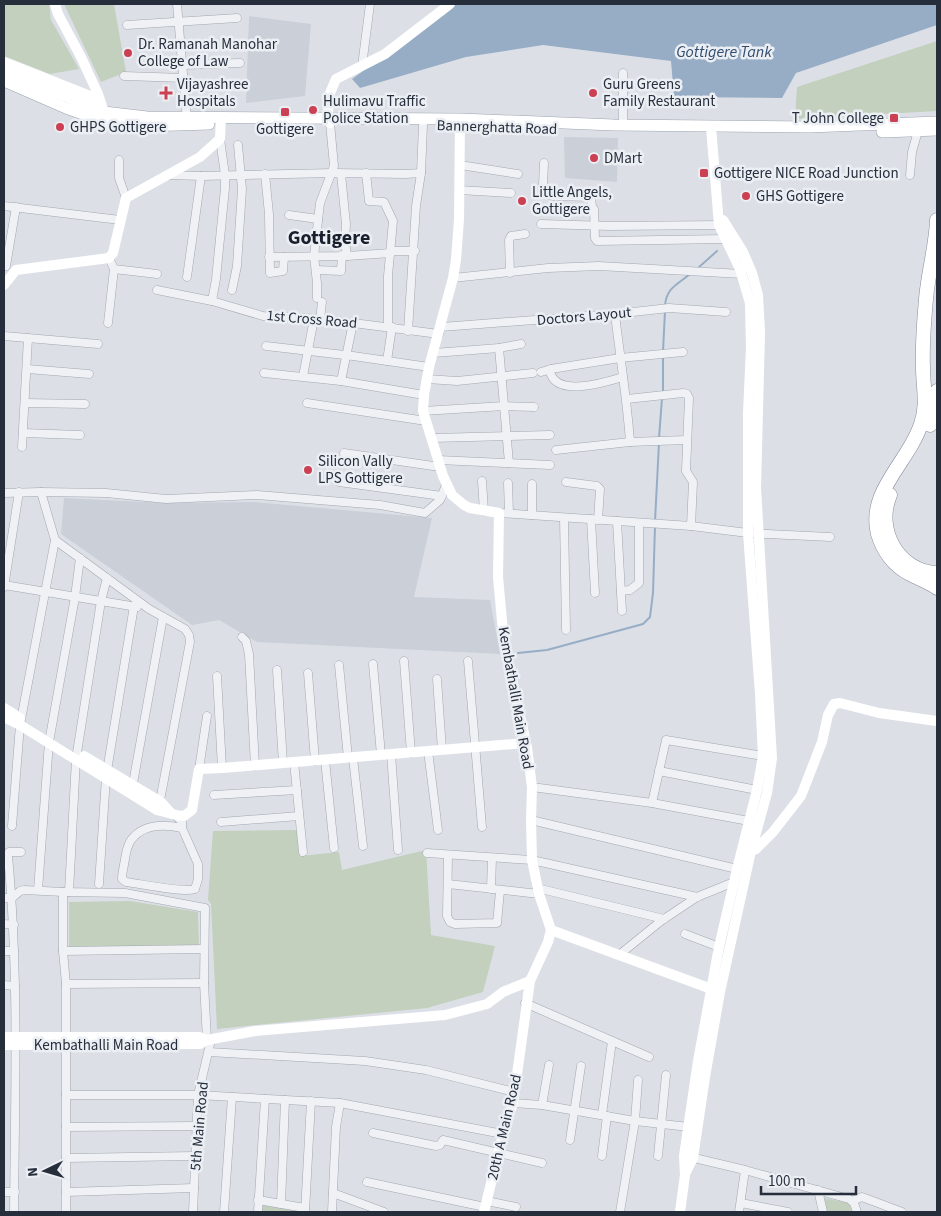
<svg xmlns="http://www.w3.org/2000/svg" width="941" height="1216" font-family="'Source Sans 3',sans-serif">
<rect width="100%" height="100%" fill="#dce0e6"/>
<g fill="#cacfd8">
<polygon points="249,16 311,24 305,96 246,103"/>
<polygon points="564,137 618,138 617,182 565,178"/>
<polygon points="64,498 165,503 254,502 432,518 414,597 490,600 500,654 257,642 219,620 192,625 61,534"/>
</g>
<g fill="#c2d0bd">
<polygon points="4,4 49,4 51,20 79,69 50,74 4,56"/>
<polygon points="64,4 114,4 126,72 101,82"/>
<polygon points="937,41 937,111 795,119 797,87"/>
<polygon points="297,830 300,856 339,852 342,870 426,850 431,935 495,946 483,992 427,1008 217,1029 211,904 208,900 213,831"/>
<polygon points="130,901 198,912 199,946 69,948 69,902"/>
<polygon points="823,1198 849,1203 852,1212 827,1212"/>
<polygon points="263,1202 303,1211 303,1212 262,1212"/>
</g>
<polygon fill="#97adc6" points="456,4 937,4 937,25 796,73 782,98 674,97 671,61 543,45 466,57 360,88 352,79"/>
<g fill="none" stroke-linecap="round" stroke-linejoin="round">
<g stroke="#97adc6" stroke-width="2">
<polyline points="698,268 717,251"/>
<path d="M665,306C666,288 677,285 690,274"/>
<polyline points="663,351 665,311"/>
<polyline points="663,394 663,356"/>
<polyline points="659,438 662,398"/>
<polyline points="655,521 659,443"/>
<polyline points="518,653 547,650 643,624 650,617 653,593 655,526"/>
</g>
<defs>
<g id="street">
<polyline points="177,4 187,120"/>
<polyline points="127,25 237,18"/>
<polyline points="183,65 240,63"/>
<polyline points="362,66 370,4"/>
<polyline points="124,76 184,78"/>
<polyline points="623,125 623,73"/>
<polyline points="119,160 119,178 126,198"/>
<polyline points="544,163 543,185 548,194 552,196 591,197 592,207 594,209 595,238 597,241 726,239"/>
<polyline points="460,165 518,174"/>
<polyline points="366,173 369,201 384,202 393,221 388,276 388,327"/>
<polyline points="265,174 269,214 270,273 283,271 284,257"/>
<polyline points="169,175 201,176 333,173 406,174 421,173"/>
<polyline points="910,175 912,152 918,131"/>
<polyline points="459,190 511,193"/>
<polyline points="4,206 120,220"/>
<polyline points="289,215 318,219"/>
<polyline points="541,224 610,226 724,225"/>
<polyline points="391,251 415,251"/>
<polyline points="347,256 391,253"/>
<polyline points="269,257 347,256 345,242 346,224 341,174"/>
<polyline points="109,258 114,269 157,274"/>
<polyline points="6,266 16,207"/>
<polyline points="316,270 341,271 342,255"/>
<polyline points="510,273 509,240 511,236 525,234"/>
<polyline points="187,277 201,176"/>
<polyline points="453,278 548,268 599,266 742,274"/>
<polyline points="157,290 212,301 263,316 322,319 439,334"/>
<polyline points="232,290 237,266 242,189 238,145"/>
<polyline points="317,298 317,283 314,256 320,203 334,166 330,123"/>
<polyline points="212,301 216,279 225,188 225,175 220,139"/>
<path d="M615,314C620,357 627,399 630,442L686,440"/>
<polyline points="320,319 322,302"/>
<polyline points="108,323 114,269"/>
<polyline points="441,327 615,314 669,308 726,312"/>
<polyline points="408,331 416,206 421,173 423,125"/>
<polyline points="4,336 98,344"/>
<polyline points="266,346 353,356 429,367"/>
<polyline points="499,348 509,463"/>
<polyline points="434,353 499,348 521,344"/>
<polyline points="387,361 392,327"/>
<polyline points="27,369 89,374"/>
<polyline points="541,372 551,369"/>
<polyline points="264,373 341,381 424,395"/>
<polyline points="303,376 314,319"/>
<path d="M623,377C606,382 557,398 550,372L551,369L620,358L683,352"/>
<polyline points="427,379 457,381 533,373"/>
<polyline points="341,381 353,323"/>
<polyline points="25,403 85,404"/>
<polyline points="307,403 426,421"/>
<polyline points="423,411 504,406 534,407"/>
<polyline points="23,433 80,435"/>
<polyline points="432,438 550,435"/>
<polyline points="22,447 28,338"/>
<polyline points="556,450 630,442"/>
<polyline points="344,453 440,467"/>
<polyline points="438,460 550,465"/>
<polyline points="482,481 484,511"/>
<polyline points="339,482 442,496"/>
<polyline points="566,482 597,486 600,489 598,520"/>
<polyline points="508,483 509,513"/>
<polyline points="41,492 106,493 166,499 257,495 380,505 425,513 440,500 446,485"/>
<polyline points="4,493 41,492 55,540 149,609 185,629 189,635 190,642 159,806"/>
<polyline points="499,513 691,526 693,482 686,471 689,398 687,394 683,393 627,399"/>
<polyline points="532,515 532,484"/>
<polyline points="564,518 566,630"/>
<polyline points="591,519 595,593"/>
<polyline points="617,521 622,611"/>
<polyline points="691,526 748,533 830,537"/>
<polyline points="4,585 137,607"/>
<polyline points="4,587 19,492"/>
<polyline points="621,591 630,590 639,583 639,523"/>
<polyline points="242,637 246,641 249,654 255,766"/>
<polyline points="404,661 411,753"/>
<polyline points="468,661 482,827"/>
<polyline points="373,664 381,755"/>
<polyline points="339,665 348,758"/>
<polyline points="277,670 283,763"/>
<polyline points="308,673 315,761"/>
<polyline points="217,676 222,768"/>
<polyline points="437,679 442,750"/>
<polyline points="428,751 438,830"/>
<polyline points="391,754 398,850"/>
<polyline points="353,758 363,846"/>
<polyline points="325,760 334,848"/>
<polyline points="294,762 303,852"/>
<polyline points="199,769 207,716"/>
<polyline points="659,771 757,790"/>
<polyline points="532,787 652,803 749,821"/>
<polyline points="132,789 163,617"/>
<polyline points="214,795 297,790"/>
<polyline points="652,803 666,740 763,756"/>
<path d="M176,816L182,822V828L198,864V879L195,889C183,893 142,884 126,882L122,879C122,873 124,866 125,859C126,853 127,846 131,840C143,824 164,824 182,828"/>
<polyline points="531,820 737,869"/>
<polyline points="221,822 299,816"/>
<polyline points="12,826 20,725 55,540"/>
<polyline points="427,853 532,860 697,897"/>
<polyline points="448,855 447,916 450,922 455,924 497,923 500,891"/>
<polyline points="99,884 106,777 134,606"/>
<polyline points="448,884 539,894"/>
<polyline points="537,888 664,919"/>
<polyline points="491,889 492,858"/>
<polyline points="38,890 49,742 75,597 80,558"/>
<polyline points="63,892 63,951 66,984 66,1212"/>
<polyline points="69,892 76,759 101,601 107,578"/>
<polyline points="4,898 12,898 20,891 24,890 63,892 125,893 205,908 204,983 207,1040"/>
<polyline points="4,924 14,925"/>
<polyline points="685,934 719,947"/>
<polyline points="4,951 14,951"/>
<polyline points="63,951 204,949"/>
<polyline points="619,955 661,921 697,897 734,882"/>
<polyline points="66,984 204,983"/>
<polyline points="4,985 15,986"/>
<polyline points="525,1003 649,1057"/>
<polyline points="209,1052 365,1061 426,1070 515,1092"/>
<polyline points="66,1095 198,1095 340,1103 503,1134"/>
<polyline points="513,1103 542,1105 635,1121 689,1127"/>
<polyline points="542,1105 549,1065"/>
<polyline points="602,1115 612,1041"/>
<polyline points="66,1127 197,1126"/>
<polyline points="373,1133 436,1146 440,1145 443,1140 542,1163"/>
<polyline points="570,1140 581,1066"/>
<polyline points="602,1156 607,1116"/>
<polyline points="658,1156 666,1075"/>
<polyline points="690,1157 745,1170 849,1199 854,1203 857,1212"/>
<polyline points="66,1158 195,1156"/>
<polyline points="367,1182 485,1207"/>
<polyline points="818,1190 823,1212"/>
<polyline points="4,1192 15,1192"/>
<polyline points="66,1192 194,1188"/>
<polyline points="333,1193 384,1212"/>
<polyline points="258,1200 305,1208"/>
<polyline points="487,1201 516,1207"/>
<polyline points="852,1201 862,1197 902,1212"/>
<polyline points="741,1203 788,1212"/>
<polyline points="281,1204 285,1100"/>
<path d="M14,1212C15,1093 19,974 8,856L9,852H21"/>
<polyline points="193,1212 198,1095 211,1040"/>
<polyline points="224,1212 232,1097"/>
<polyline points="258,1212 265,1099"/>
<polyline points="305,1212 311,1101"/>
<polyline points="332,1212 336,1127 340,1103"/>
<polyline points="620,1212 635,1121 638,1080"/>
<polyline points="739,1212 745,1170"/>
</g>
<g id="primary">
<polyline points="4,71 104,112 147,117 460,119 614,125 809,127 937,122"/>
<polyline points="4,81 66,108 103,121 145,126 209,124"/>
<polyline points="450,126 551,129"/>
<polyline points="882,132 937,130"/>
</g>
<g id="highway">
<path d="M937,220C936,247 928,273 926,299C924,321 922,345 923,368C923,387 928,405 921,424C909,462 867,491 878,534C883,551 894,566 910,574C919,579 929,582 937,588"/>
<polyline points="930,425 937,391"/>
<path d="M890,495C875,530 899,572 937,573"/>
</g>
</defs>
<use href="#street" stroke="#a2a7b0" stroke-width="9"/>
<use href="#primary" stroke="#9ca4b1" stroke-width="12"/>
<use href="#highway" stroke="#848d9c" stroke-width="15"/>
<use href="#street" stroke="#eff1f5" stroke-width="8"/>
<g stroke="#fff" stroke-width="10">
<polyline points="55,4 58,14 81,57 98,94 104,112 103,117"/>
<polyline points="4,62 90,96 93,108"/>
<polyline points="460,120 459,219 456,260 453,278 429,367 424,395 423,411 443,476 452,495 464,505 470,508 499,513 498,577 502,621 506,653 527,747 532,787 531,820 532,860 539,894 551,930 548,942 530,981 513,1103 503,1134 484,1212"/>
<polyline points="330,123 328,111 330,93 336,79 385,54 450,4"/>
<polyline points="4,285 16,270 109,258 113,253 126,198 200,157 220,139 221,117"/>
<polyline points="4,708 20,718"/>
<path d="M4,717L20,725L157,810C167,812 175,816 184,816L192,810L199,769L222,768L526,743"/>
<polyline points="84,756 161,802 171,813"/>
<polyline points="748,850 751,851 756,849 773,832 801,796 822,742 828,715 834,704 840,703 879,713 937,721"/>
<polyline points="551,930 717,991"/>
<polyline points="4,1037 200,1037 207,1040"/>
<polyline points="4,1045 200,1044 207,1040 255,1031 445,1015 487,1004 503,992 530,981"/>
<polyline points="685,1174 693,1158 705,1077 720,992 751,851 767,793 772,758 756,488 760,332 758,295 752,273 743,252 723,220"/>
<polyline points="680,1212 685,1175 684,1156 698,1061 719,947 737,869 757,790 763,756 760,694 748,533 748,413 751,348 750,303 740,269 719,225 711,127"/>
</g>
<use href="#primary" stroke="#fff" stroke-width="11"/>
<use href="#highway" stroke="#fff" stroke-width="14"/>
</g>
<g fill="#cb4153" stroke="#ebeff4" stroke-width="2">
<circle cx="128" cy="53" r="5"/>
<path d="M163.5 85.5h5v5h5v5h-5v5h-5v-5h-5v-5h5z"/>
<circle cx="593" cy="93" r="5"/>
<circle cx="313" cy="110" r="5"/>
<rect x="280" y="107" width="10" height="10" rx="2.5"/>
<rect x="889" y="113" width="10" height="10" rx="2.5"/>
<circle cx="60" cy="127" r="5"/>
<circle cx="594" cy="158" r="5"/>
<rect x="699" y="168" width="10" height="10" rx="2.5"/>
<circle cx="746" cy="196" r="5"/>
<circle cx="522" cy="201" r="5"/>
<circle cx="308" cy="470" r="5"/>
</g>
<g text-anchor="middle" stroke-width="5" stroke-linejoin="round" paint-order="stroke">
<g font-size="15" fill="#262e3c" stroke="#ebeff4" text-anchor="start">
<text x="138" y="49">Dr. Ramanah Manohar<tspan x="138" dy="17">College of Law</tspan></text>
<text x="177" y="89">Vijayashree<tspan x="177" dy="17">Hospitals</tspan></text>
<text x="603" y="89">Guru Greens<tspan x="603" dy="17">Family Restaurant</tspan></text>
<text x="323" y="106">Hulimavu Traffic<tspan x="323" dy="17">Police Station</tspan></text>
<text x="884" y="123" text-anchor="end">T John College</text>
<text x="70" y="132">GHPS Gottigere</text>
<text x="285" y="134" text-anchor="middle">Gottigere</text>
<text x="604" y="163">DMart</text>
<text x="714" y="178">Gottigere NICE Road Junction</text>
<text x="532" y="197">Little Angels,<tspan x="532" dy="17">Gottigere</tspan></text>
<text x="756" y="201">GHS Gottigere</text>
<text x="318" y="466">Silicon Vally<tspan x="318" dy="17">LPS Gottigere</tspan></text>
</g>
<g font-size="15" fill="#262e3c" stroke="#ebeff4">
<text transform="translate(497 127) rotate(2)" y="5">Bannerghatta Road</text>
<text transform="translate(584 316) rotate(-5)" y="5">Doctors Layout</text>
<text transform="translate(312 319) rotate(5)" y="5">1st Cross Road</text>
<text transform="translate(516 698) rotate(80)" y="5">Kembathalli Main Road</text>
<text x="106" y="1050">Kembathalli Main Road</text>
<text transform="translate(199 1126) rotate(-85)" y="5">5th Main Road</text>
<text transform="translate(504 1127) rotate(-77)" y="5">20th A Main Road</text>
</g>
<g font-size="16" font-style="italic" fill="#314c6f" stroke="#ebeff4">
<text x="724" y="57">Gottigere Tank</text>
</g>
<g font-size="20" font-weight="bold" fill="#191f2d" stroke="#ebeff4">
<text x="329" y="244">Gottigere</text>
</g>
</g>
<rect width="941" height="1216" fill="none" stroke="#262e3c" stroke-width="10"/>
<g transform="translate(45 1171) rotate(265)" stroke="#ebeff4" stroke-width="4" paint-order="stroke">
<path d="M0-4L9 19L0 12L-9 19Z" fill="#262e3c"/>
<text y="-8" font-size="14" font-weight="bold" text-anchor="middle" fill="#262e3c">N</text>
</g>
<path d="M761 1186v8h95v-8" fill="none" stroke="#262e3c" stroke-width="2.5"/>
<text x="768" y="1186" font-size="15" fill="#262e3c" stroke="#ebeff4" stroke-width="4" paint-order="stroke">100 m</text>
</svg>
